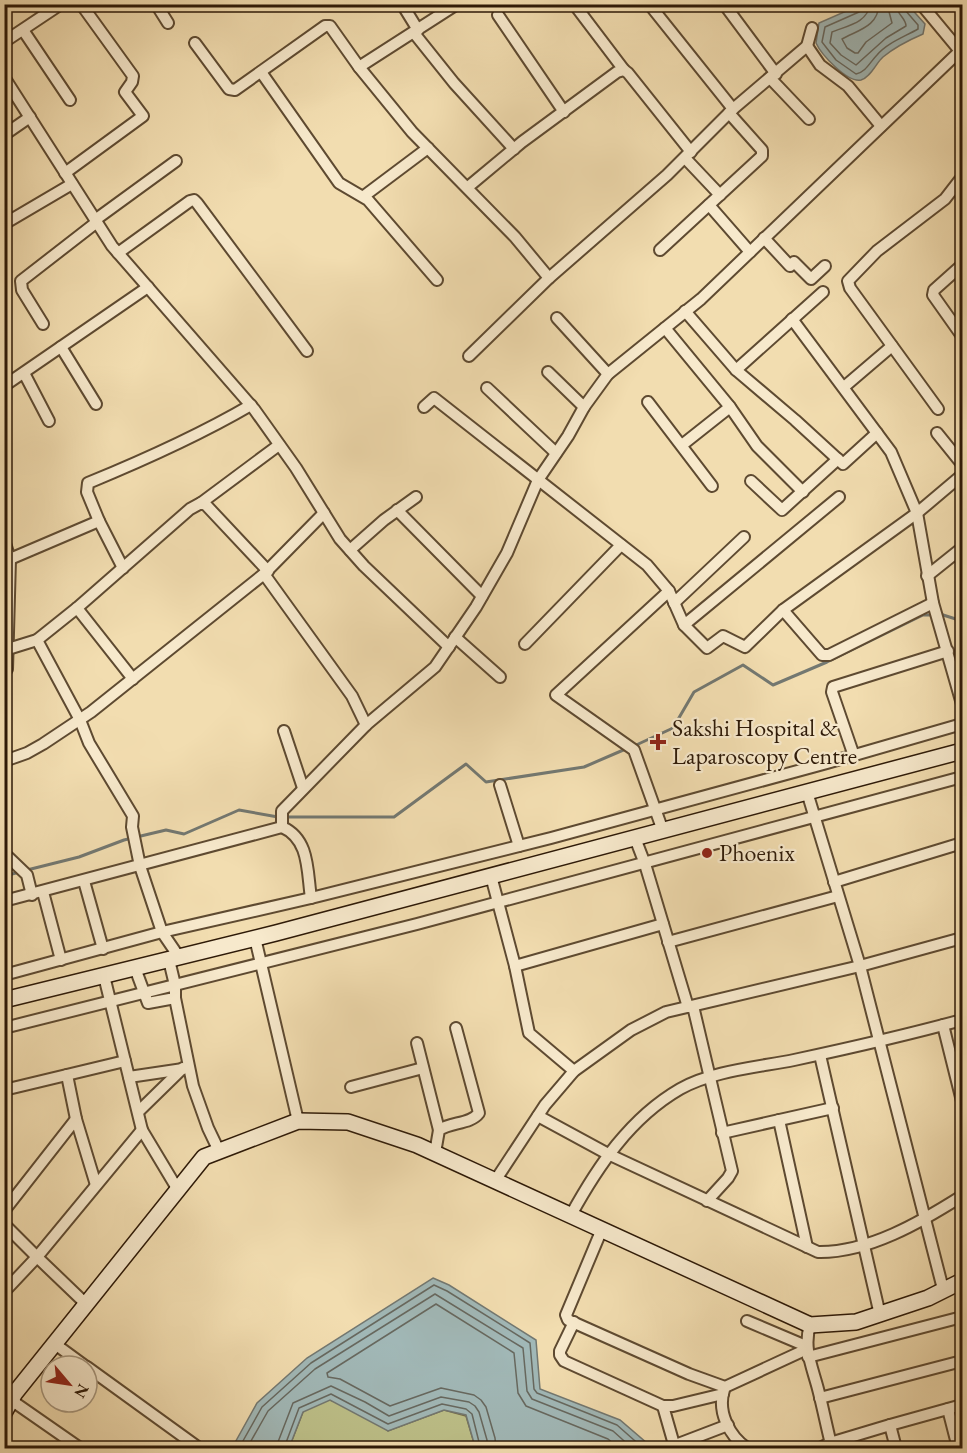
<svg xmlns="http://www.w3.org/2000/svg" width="967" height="1453" font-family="'EB Garamond',serif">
<rect width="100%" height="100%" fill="#f2ddb0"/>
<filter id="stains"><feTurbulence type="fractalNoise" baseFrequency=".00333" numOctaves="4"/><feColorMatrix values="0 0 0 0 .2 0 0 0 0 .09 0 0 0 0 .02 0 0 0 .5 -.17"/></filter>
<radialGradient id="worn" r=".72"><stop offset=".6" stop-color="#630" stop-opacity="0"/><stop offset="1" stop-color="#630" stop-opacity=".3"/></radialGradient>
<polygon fill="#bdc089" stroke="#756c48" stroke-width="1.5" points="330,1400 367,1413 388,1431 444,1410 466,1416 474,1443 473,1448 289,1448 303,1412 316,1401"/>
<g fill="#a1b8b7" stroke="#737871" stroke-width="1.5">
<path d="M860,5H908L925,24L923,34C909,40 895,47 883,57C876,63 871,77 861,80C847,83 821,54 816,43L819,23Z"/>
<polygon points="433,1278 449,1285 536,1340 540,1389 620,1420 648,1444 649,1448 473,1448 474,1443 466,1415 444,1410 388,1431 330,1400 303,1412 289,1448 232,1448 257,1403 307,1358"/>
</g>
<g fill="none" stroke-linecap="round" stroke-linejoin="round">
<g stroke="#67685f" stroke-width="1.5">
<path d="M862,4L859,12L825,27L822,42L836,60L856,74C866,72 870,62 877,55C887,43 904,37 918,29V25L905,10L904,4"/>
<path d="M870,4C868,23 846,26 832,32L830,43L841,55L856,65L886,38L906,26C906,18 896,14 896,4"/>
<path d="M879,4C878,27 858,30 842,39L847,48L855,53H858L866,42L892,23L887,4"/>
<polyline points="239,1448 262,1407 311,1363 434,1285 447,1291 530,1343 534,1389 537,1393 617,1425 643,1448"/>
<polyline points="247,1448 268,1411 315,1369 435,1294 523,1348 527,1391 532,1399 613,1431 632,1448"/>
<polyline points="277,1448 278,1442 293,1403 331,1386 365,1402 389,1416 441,1397 469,1402 475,1406 479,1412 487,1440 487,1448"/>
<polyline points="284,1448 299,1408 331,1394 388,1424 442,1404 466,1409 472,1414 479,1442 479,1448"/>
<polyline points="496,1448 495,1438 486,1407 481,1400 474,1395 441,1388 390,1406 340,1379 328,1377 327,1373 436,1304 514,1353 518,1393 526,1406 608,1439 619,1448"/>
</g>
<g stroke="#737871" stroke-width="3">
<polyline points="940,614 962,621"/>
<polyline points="634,746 673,728 694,692 743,665 773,685 827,662 923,615 934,615"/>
<polyline points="285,817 394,817 466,764 486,782 584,767 628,748"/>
<polyline points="27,870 79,857 124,840 166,830 184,834 239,810 278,817"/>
<polyline points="4,876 20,872"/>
</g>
<defs>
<g id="street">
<polyline points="156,4 168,23"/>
<polyline points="402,4 418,30"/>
<polyline points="574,4 624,70"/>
<polyline points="649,4 733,109"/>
<polyline points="724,4 776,74"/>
<polyline points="921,4 960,51"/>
<polyline points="498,15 564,112"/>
<polyline points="23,30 70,100"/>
<polyline points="414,33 454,83 514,149"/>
<polyline points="4,42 61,4"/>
<polyline points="195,43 229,89 235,90 325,26 330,26 359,67 412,132 515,237 549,278 667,175 733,109 807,46 812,28"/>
<polyline points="807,46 820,65 848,86 881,126"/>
<polyline points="359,67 457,4"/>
<polyline points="261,72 339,183 368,200 437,280"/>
<polyline points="4,77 112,246 254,409 296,468 340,539 364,566 449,647"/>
<polyline points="770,78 809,119"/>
<polyline points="4,135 30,117"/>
<polyline points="685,158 720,195"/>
<polyline points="65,173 143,116 125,92 132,82 133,76 81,4"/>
<polyline points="468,187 522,142 617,72 624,70 628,73 691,152"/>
<polyline points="364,196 428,148"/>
<polyline points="709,205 750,252"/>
<polyline points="95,220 176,161"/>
<polyline points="4,224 72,184"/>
<polyline points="764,238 790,266 794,262 811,279 825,266"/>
<polyline points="660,250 762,156 762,150 729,113"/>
<polyline points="118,253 190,201 194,200 197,203 307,351"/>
<polyline points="962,265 934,290 933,295 962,336"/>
<polyline points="823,292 736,370 795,420 843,464 877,433"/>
<polyline points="685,311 736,370"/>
<polyline points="557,318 608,374"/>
<polyline points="792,319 891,452 917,513 933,603 962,704"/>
<polyline points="43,324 22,290 21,281 97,222"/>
<polyline points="665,328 730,407 757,446 803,492"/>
<polyline points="61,347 96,404"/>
<polyline points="469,356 549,278"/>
<polyline points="548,372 584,407"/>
<polyline points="24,373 49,421"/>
<polyline points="4,386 148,287"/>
<polyline points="844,387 892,346"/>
<polyline points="487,388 556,453"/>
<polyline points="648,402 712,486"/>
<polyline points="424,407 434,398 647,565 669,591 684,625 707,648 723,636 745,647 783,610 917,513 962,475"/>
<polyline points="938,409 850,288 848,281 877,251 945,199 962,177"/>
<polyline points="937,433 962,464"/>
<polyline points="682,445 730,407"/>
<polyline points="751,481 782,510 838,459"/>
<polyline points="201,503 279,445"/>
<polyline points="397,510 482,596"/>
<polyline points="99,521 123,568"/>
<polyline points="4,540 10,559 7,669 4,674"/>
<polyline points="350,550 384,520 416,497"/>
<path d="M10,559L99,521L87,492L88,483C144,460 198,436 251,405"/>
<polyline points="264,574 352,696 366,725"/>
<polyline points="927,576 962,548"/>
<polyline points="674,603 744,537"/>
<polyline points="77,608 190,509 201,503 206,505 268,571"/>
<polyline points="783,610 822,655 829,655 933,603"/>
<polyline points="684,625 839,497"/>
<polyline points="455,637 500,677"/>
<polyline points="37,640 80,720 89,743 133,816 132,827 140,866 162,932 179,957"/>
<polyline points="525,644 621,545"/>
<polyline points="8,649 37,640 77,608 133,679"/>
<polyline points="284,731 303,788"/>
<polyline points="4,755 10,759 27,753 43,744 91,712 264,574 324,513"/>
<polyline points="854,756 832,692 833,687 948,651"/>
<polyline points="500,785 519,846"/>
<polyline points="807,792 860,966 943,1289"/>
<path d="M282,827C310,839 307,872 311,898"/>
<polyline points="663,831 634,750 556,695 669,591"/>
<polyline points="635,838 645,864 688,1007"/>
<polyline points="4,853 27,875 32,895"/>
<polyline points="491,876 515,966 529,1033 574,1071"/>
<polyline points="84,881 103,949"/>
<polyline points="834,882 962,843"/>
<polyline points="43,892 61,960"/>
<polyline points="4,901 282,827 282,811 366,725 435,667 476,607 507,553 538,480 568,436 584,407 608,374 701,299 962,49"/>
<polyline points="255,938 298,1121"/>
<polyline points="668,942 838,896"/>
<polyline points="515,966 663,924"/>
<polyline points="135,968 148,1003 175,998 175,985 169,960"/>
<polyline points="4,975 162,932 311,898 551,838 827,763 962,724"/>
<polyline points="104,976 142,1130 178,1190"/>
<polyline points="175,998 193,1086 208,1128 219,1151"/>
<polyline points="693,1006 732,1171 728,1178 707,1201"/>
<polyline points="943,1025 962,1101"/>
<polyline points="4,1028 417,924 962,777"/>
<polyline points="417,1043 439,1130"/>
<polyline points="820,1055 880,1315"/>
<polyline points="67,1075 76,1119 96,1185"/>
<polyline points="129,1077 183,1069"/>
<polyline points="351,1087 423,1068"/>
<polyline points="4,1090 125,1061"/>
<polyline points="138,1112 183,1068"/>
<path d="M538,1116L608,1154L818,1252C868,1253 921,1222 962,1196"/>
<polyline points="779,1120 807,1247"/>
<polyline points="722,1133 833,1108"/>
<path d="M435,1153L439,1130C451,1122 471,1124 479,1113L456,1028"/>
<polyline points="495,1181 545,1105 574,1071 631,1030 666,1012 860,966 962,938"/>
<polyline points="4,1211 76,1119"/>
<path d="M571,1215C598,1166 630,1118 680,1089C711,1071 759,1067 794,1060C850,1048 907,1035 962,1020"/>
<polyline points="4,1224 37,1257 142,1130"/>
<polyline points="602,1229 566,1315 568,1320 689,1374 725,1387 807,1349"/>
<polyline points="4,1292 37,1257 86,1304"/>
<polyline points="747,1321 806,1346"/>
<polyline points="574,1322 560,1351 560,1355 564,1361 663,1406 673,1406 723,1394"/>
<path d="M810,1325C803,1348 812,1366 818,1389C823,1408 827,1429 832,1448"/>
<polyline points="55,1344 85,1366"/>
<polyline points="808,1357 962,1317"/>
<polyline points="87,1367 199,1448"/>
<path d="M724,1390C717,1411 729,1436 747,1448"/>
<polyline points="820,1398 962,1361"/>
<polyline points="11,1400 80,1448"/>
<polyline points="663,1406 675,1448"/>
<polyline points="948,1409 958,1448"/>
<polyline points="673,1446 728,1425"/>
<polyline points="820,1448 830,1443 890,1425"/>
<polyline points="896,1448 890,1425 962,1405"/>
</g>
<g id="secondary">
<polyline points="4,1000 276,933 962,751"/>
<polyline points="4,1413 15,1393 204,1157 298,1121 348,1122 417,1145 810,1325 856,1322 928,1298 962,1281"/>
</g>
</defs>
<use href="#street" stroke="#5e4a31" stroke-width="14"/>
<use href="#secondary" stroke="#2d1907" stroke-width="18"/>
<use href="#street" stroke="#f7e9cc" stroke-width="10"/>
<use href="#secondary" stroke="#f7e9cc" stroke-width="15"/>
</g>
<g fill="#8f2418" stroke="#f7e9cc" stroke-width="2">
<path d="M655 733h6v6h6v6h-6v6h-6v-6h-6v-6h6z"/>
<circle cx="707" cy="853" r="6"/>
</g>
<g text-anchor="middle" stroke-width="4.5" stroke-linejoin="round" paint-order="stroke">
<g font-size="24" fill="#2d1907" stroke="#f7e9cc" text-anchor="start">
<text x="672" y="736">Sakshi Hospital &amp;<tspan x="672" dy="28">Laparoscopy Centre</tspan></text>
<text x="719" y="861">Phoenix</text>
</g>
</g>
<rect width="967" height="1453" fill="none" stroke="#f2ddb0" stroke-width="24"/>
<rect x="6" y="6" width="955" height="1441" fill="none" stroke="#2d1907" stroke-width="3"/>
<rect x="12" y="12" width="943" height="1429" fill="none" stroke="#2d1907" stroke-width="1.5"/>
<g transform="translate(69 1384) rotate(119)"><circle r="28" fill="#f7e9cc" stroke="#a6967d" stroke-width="1.5"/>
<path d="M0-4.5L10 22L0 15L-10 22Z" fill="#8f2418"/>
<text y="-9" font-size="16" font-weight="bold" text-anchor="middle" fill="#2d1907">N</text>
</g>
<rect width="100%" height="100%" filter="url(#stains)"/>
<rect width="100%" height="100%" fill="url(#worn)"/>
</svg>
